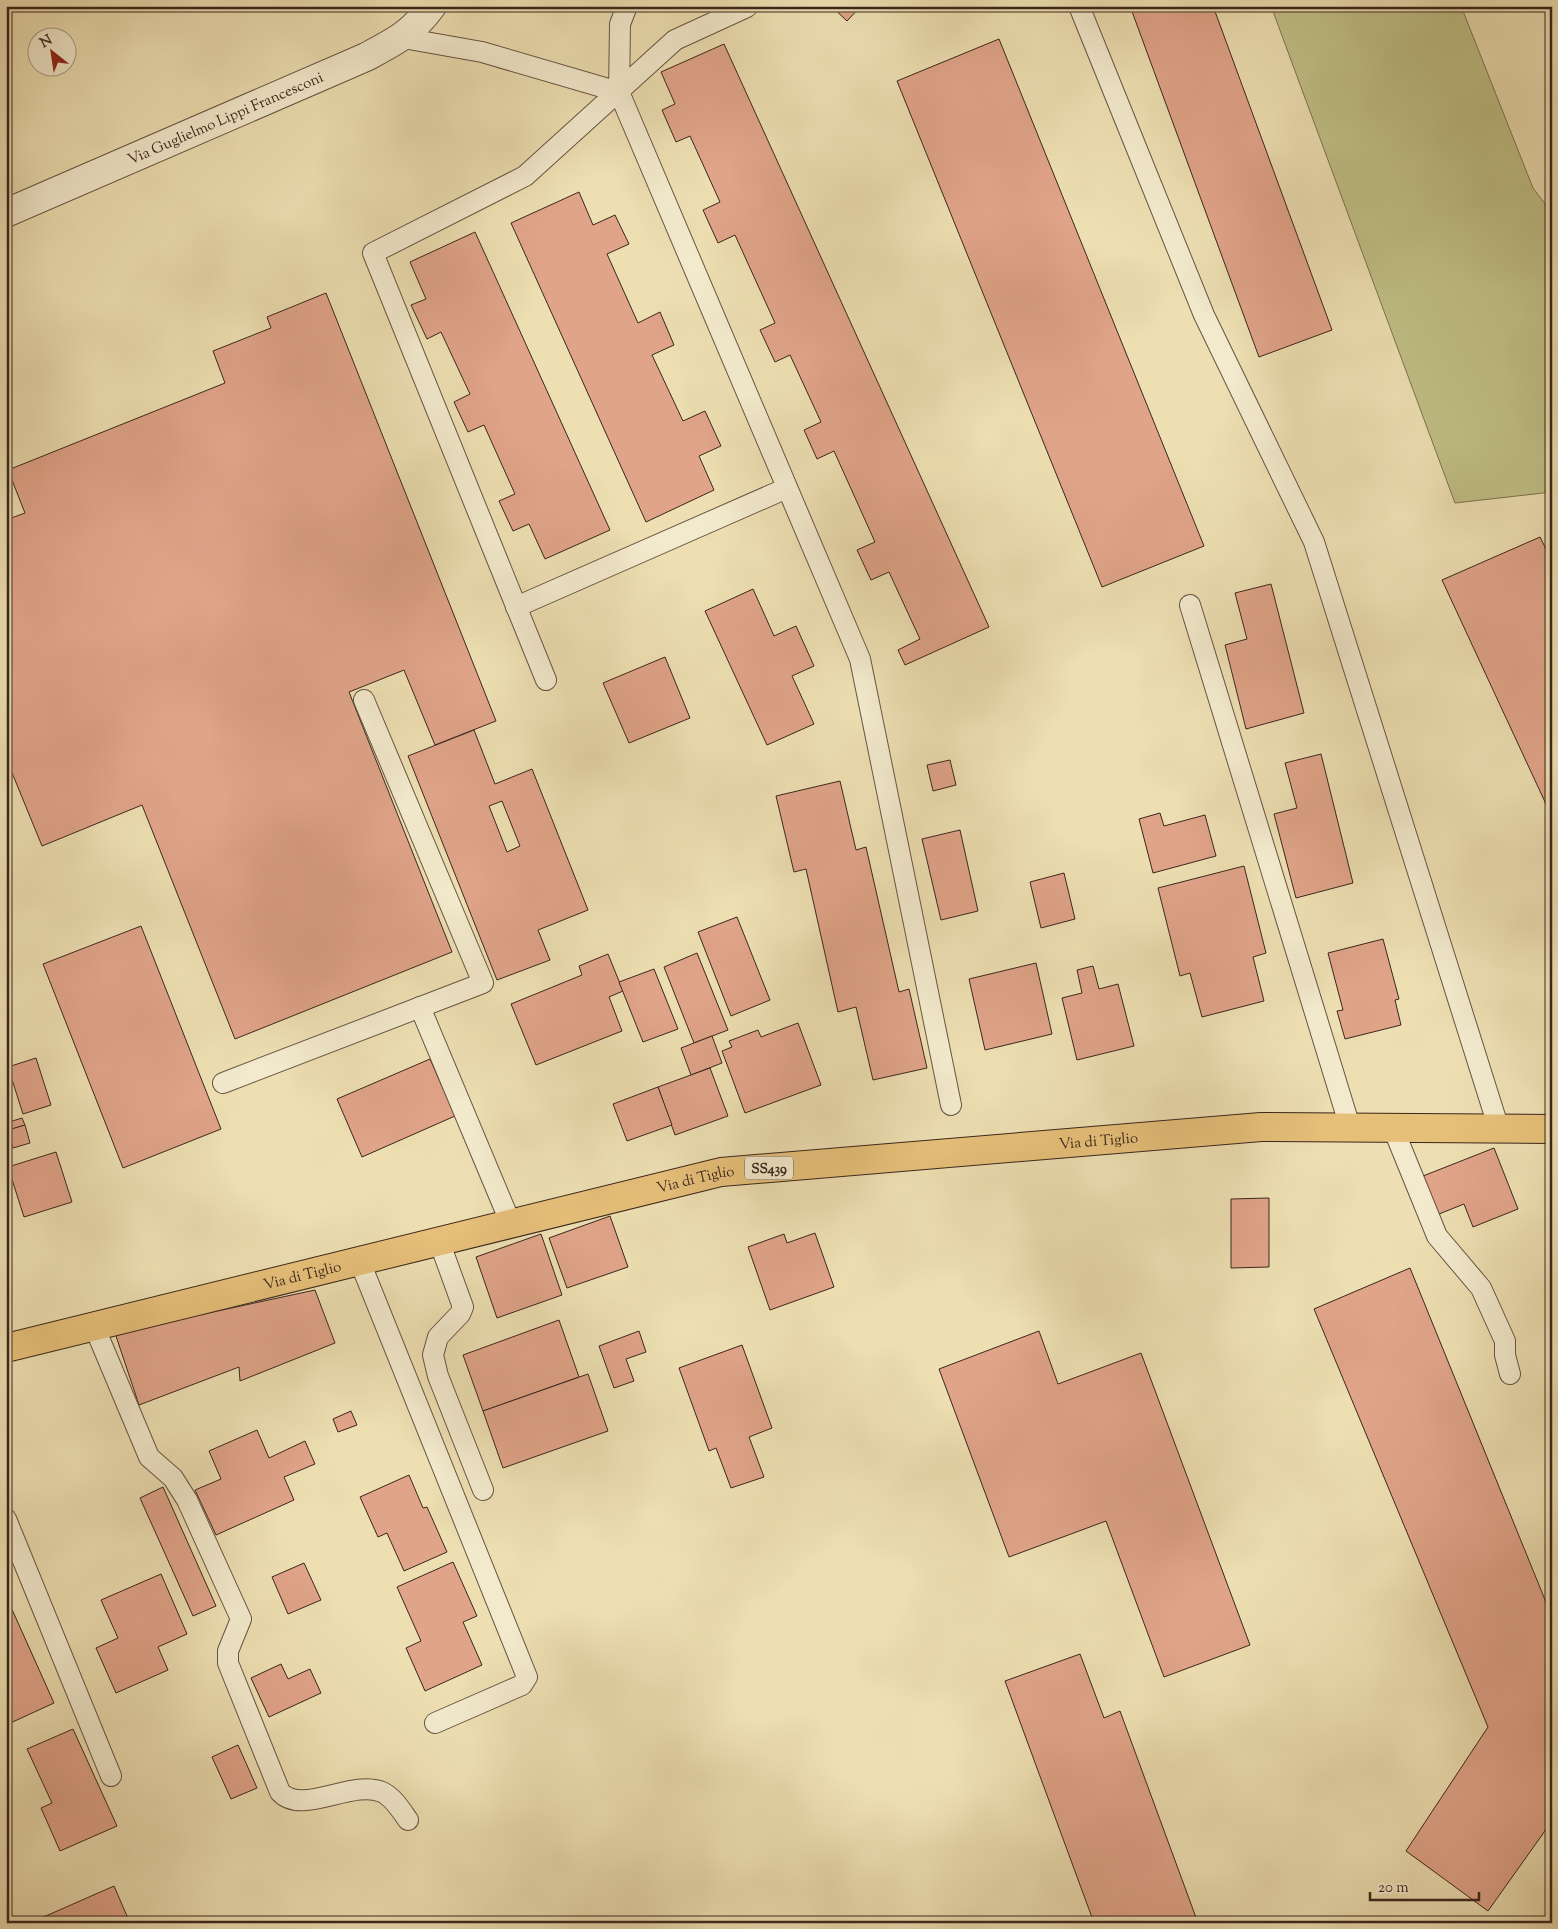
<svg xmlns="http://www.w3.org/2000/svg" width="1558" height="1929" font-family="'Sorts Mill Goudy',serif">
<rect width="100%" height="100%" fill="#eddfb2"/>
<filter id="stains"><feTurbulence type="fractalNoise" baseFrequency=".004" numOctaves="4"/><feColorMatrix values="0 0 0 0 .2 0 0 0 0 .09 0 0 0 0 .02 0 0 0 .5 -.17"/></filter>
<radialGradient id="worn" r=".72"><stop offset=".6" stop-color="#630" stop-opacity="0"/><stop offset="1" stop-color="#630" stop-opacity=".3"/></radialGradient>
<polygon fill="#c0c087" stroke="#7d7352" points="1271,6 1461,6 1533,188 1552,213 1552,492 1455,503"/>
<g fill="#e0a489" stroke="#3a261d" fill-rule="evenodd">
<polygon points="831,6 861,6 847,21"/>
<polygon points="1130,6 1213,6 1332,330 1259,357"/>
<polygon points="999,39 1204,546 1102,587 897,81"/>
<polygon points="724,44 989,627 905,665 898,650 920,639 889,572 871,580 857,550 875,542 834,451 817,459 804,430 821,422 790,355 775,362 760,330 775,323 735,235 718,243 703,210 720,202 690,136 676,142 662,110 675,104 661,72"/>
<polygon points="579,192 593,225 615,215 629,244 607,254 638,323 660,312 674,345 652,355 683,421 705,411 721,446 699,456 714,490 646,522 511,223"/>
<polygon points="475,232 610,530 545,559 529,524 513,531 499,501 515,494 484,425 468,432 454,402 470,394 441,332 427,339 411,305 426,299 410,262"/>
<polygon points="326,293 496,721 435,745 404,670 349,692 452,952 235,1039 142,805 42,846 6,758 6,520 25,513 8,470 225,383 213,351 271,328 267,317"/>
<polygon points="1540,537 1552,561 1552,817 1442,580"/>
<polygon points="1271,584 1304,713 1246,729 1225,645 1247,639 1235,593"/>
<polygon points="753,589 774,636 796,626 814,666 792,676 814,724 767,745 705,611"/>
<polygon points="665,657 690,718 629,743 603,683"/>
<path d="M474,730L495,784L532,769L588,910L538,930L550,960L497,980L408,756ZM502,801L520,846L507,852L489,806Z"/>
<polygon points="1321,754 1353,883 1296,898 1274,814 1297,808 1285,763"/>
<polygon points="950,760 956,785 933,791 927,765"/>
<polygon points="840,781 856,850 866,847 899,992 909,989 927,1068 873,1080 856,1007 838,1012 806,869 794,872 776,796"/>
<polygon points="1160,813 1164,826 1205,815 1216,856 1153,873 1139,819"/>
<polygon points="960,830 978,911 941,920 922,839"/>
<polygon points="1244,866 1266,953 1253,957 1264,1001 1202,1017 1190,973 1180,976 1158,888"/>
<polygon points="1064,873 1075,919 1041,928 1030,882"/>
<polygon points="737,917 770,1000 731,1016 698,932"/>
<polygon points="141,926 221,1129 123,1168 43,964"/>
<polygon points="1383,939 1399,999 1395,1000 1401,1025 1345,1039 1337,1011 1343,1010 1328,953"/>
<polygon points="697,953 728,1030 694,1043 664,967"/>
<polygon points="608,954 623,991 609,997 622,1031 536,1065 511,1004 582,975 579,966"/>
<polygon points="1036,963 1052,1034 985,1050 969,979"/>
<polygon points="1093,966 1099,989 1118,984 1134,1046 1077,1060 1062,998 1082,993 1077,970"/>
<polygon points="654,969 678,1029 643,1042 619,982"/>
<polygon points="798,1023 821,1085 745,1113 722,1051 732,1047 729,1041 758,1030 761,1037"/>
<polygon points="712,1036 722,1063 691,1075 681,1048"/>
<polygon points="36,1058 51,1105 23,1114 8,1067"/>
<polygon points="430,1059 455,1116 362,1157 337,1099"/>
<polygon points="710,1068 728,1116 675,1135 658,1087"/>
<polygon points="658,1087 672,1125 627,1141 613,1104"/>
<polygon points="22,1118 25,1125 6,1131 6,1123"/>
<polygon points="25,1125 30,1143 13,1148 8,1130"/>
<polygon points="1494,1148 1518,1209 1473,1227 1464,1204 1439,1214 1423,1176"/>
<polygon points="56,1152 72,1202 24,1217 8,1167"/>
<polygon points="1269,1198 1269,1267 1231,1268 1231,1199"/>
<polygon points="610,1216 628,1267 567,1288 549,1238"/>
<polygon points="815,1233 834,1287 770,1310 748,1247 784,1234 787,1243"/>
<polygon points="541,1234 562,1295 497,1318 476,1257"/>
<polygon points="1410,1268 1552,1617 1552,1821 1488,1911 1406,1851 1488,1727 1314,1309"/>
<polygon points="315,1290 335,1343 240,1381 239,1367 139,1405 115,1333"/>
<polygon points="559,1320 579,1377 483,1411 463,1355"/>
<polygon points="639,1331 646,1352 626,1359 634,1381 614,1388 599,1346"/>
<polygon points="1039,1331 1058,1384 1141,1353 1250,1645 1164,1677 1106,1521 1009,1557 939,1369"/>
<polygon points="742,1345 772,1428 749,1437 764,1477 731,1488 716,1448 709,1451 679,1368"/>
<polygon points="588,1374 608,1431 503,1468 483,1411"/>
<polygon points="351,1411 357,1425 338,1432 333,1419"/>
<polygon points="257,1430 269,1458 305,1441 315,1464 284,1477 294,1500 216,1535 195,1490 221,1479 209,1451"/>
<polygon points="409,1475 423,1508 427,1507 447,1552 404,1571 387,1533 378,1537 360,1497"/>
<polygon points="163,1487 216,1606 193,1616 140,1498"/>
<polygon points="453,1562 477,1616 463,1622 482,1665 425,1691 406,1648 421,1641 397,1587"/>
<polygon points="304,1563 321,1600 288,1614 272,1577"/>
<polygon points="161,1574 187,1634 158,1647 168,1670 116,1693 96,1648 118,1638 101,1600"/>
<polygon points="6,1596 54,1703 6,1725"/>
<polygon points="1080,1654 1104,1718 1120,1711 1198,1923 1094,1923 1005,1681"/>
<polygon points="281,1664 288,1679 310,1669 321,1693 269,1717 251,1678"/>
<polygon points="73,1729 117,1826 60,1851 41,1808 52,1803 27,1749"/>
<polygon points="238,1745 257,1788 231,1799 212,1757"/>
<polygon points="114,1886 130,1923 40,1923 39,1919"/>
</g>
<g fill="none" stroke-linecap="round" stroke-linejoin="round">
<defs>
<g id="service">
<polyline points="1079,6 1204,315 1314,542 1499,1129"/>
<polyline points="403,38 482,52 619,92 620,24 627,6"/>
<polyline points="619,92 860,659 951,1105"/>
<polyline points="1190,605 1350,1127"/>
<polyline points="516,607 787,488"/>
<polyline points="546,680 373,253 525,176 675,40 747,7"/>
<polyline points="420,1007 511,1224"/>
<polyline points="223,1083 483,983 364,700"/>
<polyline points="1393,1128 1437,1236 1481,1288 1505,1341 1505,1355 1510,1374"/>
<polyline points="439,1241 463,1307 460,1314 438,1337 433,1355 438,1376 483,1490"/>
<polyline points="360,1262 527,1677 522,1685 435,1723"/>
<path d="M94,1326L149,1457L173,1478L187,1500L241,1619L228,1651V1663L280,1792C302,1816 352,1779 382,1792C393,1797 401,1810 408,1820"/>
<polyline points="6,1519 111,1776"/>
</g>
<g id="tertiary">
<path id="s1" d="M6,213L366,57C396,41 411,34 432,6"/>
</g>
<g id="primary">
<path id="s2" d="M6,1348L721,1172L1261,1127L1552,1129"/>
</g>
</defs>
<use href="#service" stroke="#675442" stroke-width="22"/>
<use href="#tertiary" stroke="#675442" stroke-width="30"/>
<use href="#primary" stroke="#3a261d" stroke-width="30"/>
<use href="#service" stroke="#f3eacd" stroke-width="20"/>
<use href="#tertiary" stroke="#f3eacd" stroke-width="28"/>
<use href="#primary" stroke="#e6c079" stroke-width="28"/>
</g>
<g text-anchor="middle" stroke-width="4" stroke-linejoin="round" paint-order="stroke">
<rect fill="#f3eacd" stroke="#726152" stroke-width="1" x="745" y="1156.5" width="48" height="23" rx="4"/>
<g font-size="14" font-weight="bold" fill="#3a261d">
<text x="769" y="1173">SS439</text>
</g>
<g font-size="15" fill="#3a261d" stroke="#f3eacd">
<text dy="5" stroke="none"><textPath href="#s1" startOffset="239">Via Guglielmo Lippi Francesconi</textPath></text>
<text dy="5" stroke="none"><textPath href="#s2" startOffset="1115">Via di Tiglio</textPath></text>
<text dy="5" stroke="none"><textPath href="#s2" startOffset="710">Via di Tiglio</textPath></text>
<text dy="5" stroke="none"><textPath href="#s2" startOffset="305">Via di Tiglio</textPath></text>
</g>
</g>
<rect width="1558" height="1929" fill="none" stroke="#eddfb2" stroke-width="25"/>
<rect x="8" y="8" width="1543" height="1914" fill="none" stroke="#3a261d" stroke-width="2.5"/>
<rect x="12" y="12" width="1533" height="1904" fill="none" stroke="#3a261d"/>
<g transform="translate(52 52) rotate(330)"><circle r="24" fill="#f3eacd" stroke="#a99c87"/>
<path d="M0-4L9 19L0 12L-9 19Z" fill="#8f2418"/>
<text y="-8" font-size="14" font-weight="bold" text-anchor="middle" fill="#3a261d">N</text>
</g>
<path d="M1370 1892v8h109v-8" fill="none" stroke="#3a261d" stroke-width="2.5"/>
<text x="1378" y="1892" font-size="15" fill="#3a261d" stroke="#f3eacd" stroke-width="4" paint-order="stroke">20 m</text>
<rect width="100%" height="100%" filter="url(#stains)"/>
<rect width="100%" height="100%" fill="url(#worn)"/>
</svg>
